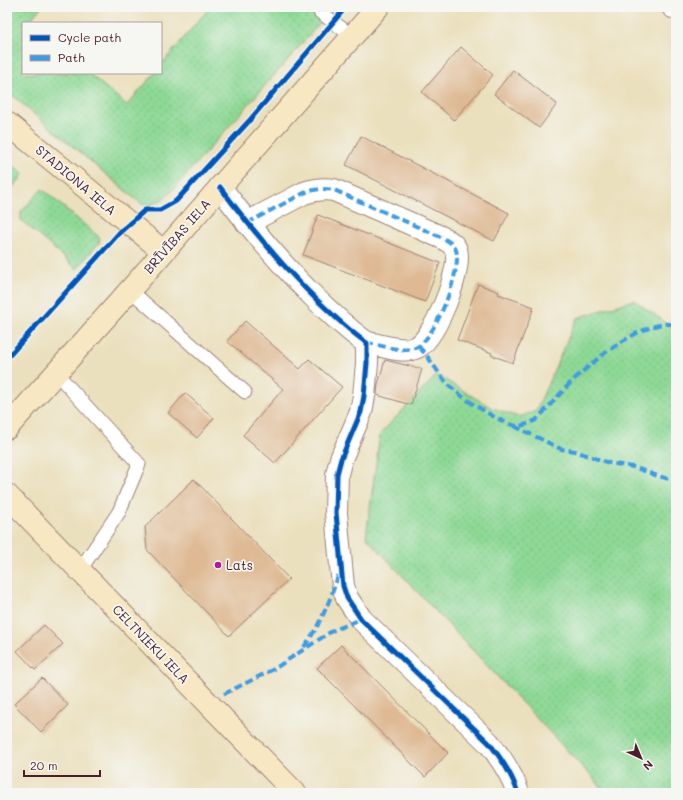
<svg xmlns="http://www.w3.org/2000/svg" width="683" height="800" font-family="Mali,sans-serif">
<defs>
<pattern id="green-dots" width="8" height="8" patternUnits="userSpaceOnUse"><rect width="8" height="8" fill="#8ed996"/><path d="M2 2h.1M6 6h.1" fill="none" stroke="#7cba81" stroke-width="1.8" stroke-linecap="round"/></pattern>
</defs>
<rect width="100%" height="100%" fill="#f6f6f2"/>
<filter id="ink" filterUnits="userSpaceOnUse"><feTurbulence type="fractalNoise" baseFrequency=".025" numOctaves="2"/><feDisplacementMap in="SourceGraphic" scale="8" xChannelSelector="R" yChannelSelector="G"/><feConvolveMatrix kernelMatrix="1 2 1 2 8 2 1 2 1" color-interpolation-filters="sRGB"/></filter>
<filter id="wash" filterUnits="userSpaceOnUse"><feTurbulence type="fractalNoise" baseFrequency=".012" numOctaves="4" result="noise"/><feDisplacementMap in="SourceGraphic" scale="16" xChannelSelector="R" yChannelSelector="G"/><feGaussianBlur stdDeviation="0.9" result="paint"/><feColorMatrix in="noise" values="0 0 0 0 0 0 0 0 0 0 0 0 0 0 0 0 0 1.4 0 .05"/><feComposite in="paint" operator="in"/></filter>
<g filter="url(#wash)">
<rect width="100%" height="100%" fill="#ebe0bd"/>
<g fill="url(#green-dots)" stroke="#6c7c60">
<polygon points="7,7 41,7 28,23 23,23 23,73 88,73 127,105 155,73 161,73 161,65 210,7 334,7 249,104 169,194 161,200 149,206 142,204 134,198 7,91"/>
<polygon points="11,164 23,173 21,178 7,194 7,166"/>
<polygon points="42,189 99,237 100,240 99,243 77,269 21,220 21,212"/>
<polygon points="634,300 676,330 676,793 607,793 366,537 380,434 437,375 492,408 519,417 536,411 577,318"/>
</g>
<g id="blocks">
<g fill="#deb993">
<polygon points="461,47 493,75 454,120 422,92"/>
<polygon points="513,70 557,104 539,128 494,94"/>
<polygon points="361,136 509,213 494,241 346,165"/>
<polygon points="318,215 440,263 425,302 303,255"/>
<polygon points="478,284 499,292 498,294 534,307 513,363 491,355 492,353 457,340"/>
<polygon points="245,321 300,369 309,359 342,387 275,463 243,435 283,389 227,341"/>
<polygon points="385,360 422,369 411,405 377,395 378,384"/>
<polygon points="185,393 214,418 197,438 168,413"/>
<polygon points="194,479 289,579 229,636 147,550 145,527"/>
<polygon points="44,625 63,644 35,670 17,651"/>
<polygon points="341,645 448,753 425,777 317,668"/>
<polygon points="42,678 68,705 41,732 14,704"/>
</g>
</g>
</g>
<g filter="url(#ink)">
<use href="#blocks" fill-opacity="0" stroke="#9a8074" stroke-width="1"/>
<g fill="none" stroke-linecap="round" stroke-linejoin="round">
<defs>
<g id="lane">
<polyline points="320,12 352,36"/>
<polyline points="130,290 245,392"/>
<polyline points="56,373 139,464 119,512 80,570"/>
</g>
<g id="street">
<polyline points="673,7 675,7"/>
<path d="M220,187C250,227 282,266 318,301C334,316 349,331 367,343V363L364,396L361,412L341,459L337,474L336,513L343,586L347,598L361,619L489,743C501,758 512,774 518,793"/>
<path d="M247,223L304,193C315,189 323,188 334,190L443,238C448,241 454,244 456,250C463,268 434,342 415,348C403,353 381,345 367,343"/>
</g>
<g id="secondary">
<polyline points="7,123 163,251"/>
<polyline points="7,428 130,290 378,7"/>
<polyline points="7,495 295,793"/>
</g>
</defs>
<use href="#lane" stroke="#9a8074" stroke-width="15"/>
<use href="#street" stroke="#9a8074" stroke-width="24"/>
<use href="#secondary" stroke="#9a8074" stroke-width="24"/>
<use href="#lane" stroke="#fff" stroke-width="13"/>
<use href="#street" stroke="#fff" stroke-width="22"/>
<use href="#secondary" stroke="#f7e8c3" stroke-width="22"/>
<g stroke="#409be1" stroke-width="4" stroke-dasharray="8 4" stroke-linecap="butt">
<polyline points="673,7 675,7"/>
<path d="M247,223L304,193C315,189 323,188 334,190L443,238C448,241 454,244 456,250C463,268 434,342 415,348C403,353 381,345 367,343"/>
<path d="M419,347C430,358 437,372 447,383C457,395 504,426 518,426C524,426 530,423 536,420C551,405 564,388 580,374C599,356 649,317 676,325"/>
<polyline points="514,426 561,449 575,451 609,463 633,467 658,476 676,481"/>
<path d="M304,647C321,623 330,601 339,573"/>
<polyline points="224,694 274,669 332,631 361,619"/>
</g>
<defs>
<g id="cycleway">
<path d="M220,187C250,227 282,266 318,301C334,316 349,331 367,343V363L364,396L361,412L341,459L337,474L336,513L343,586L347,598L361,619L489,743C501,758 512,774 518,793"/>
<polyline points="7,358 120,232 145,210 160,210 176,201 249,121 346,7"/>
</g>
</defs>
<use href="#cycleway" stroke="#f6f6f2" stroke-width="8"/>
<use href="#cycleway" stroke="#0057b8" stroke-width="5"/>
</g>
</g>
<circle fill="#b5179e" stroke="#f6f6f2" stroke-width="1.5" cx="218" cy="565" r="4"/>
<g text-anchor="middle" stroke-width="3.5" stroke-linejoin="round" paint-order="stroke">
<g font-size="13" fill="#4a1f2b" stroke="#f6f6f2">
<text transform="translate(76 180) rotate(40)" y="5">STADIONA IELA</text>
<text transform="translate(177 236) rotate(-49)" y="5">BRĪVĪBAS IELA</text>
<text transform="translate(151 644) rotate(46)" y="5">CELTNIEKU IELA</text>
</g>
<g font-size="13" fill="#4a1f2b" stroke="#f6f6f2" text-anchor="start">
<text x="226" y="570">Lats</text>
</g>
</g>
<rect width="683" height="800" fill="none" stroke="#f6f6f2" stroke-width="24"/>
<rect x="22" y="22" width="140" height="52" fill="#f6f6f2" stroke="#b1a0a2"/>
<rect x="30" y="35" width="20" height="6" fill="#0057b8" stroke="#b1a0a2"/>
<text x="58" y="42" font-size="12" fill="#4a1f2b">Cycle path</text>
<rect x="30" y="55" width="20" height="6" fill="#409be1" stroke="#b1a0a2"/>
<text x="58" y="62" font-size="12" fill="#4a1f2b">Path</text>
<g transform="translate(641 758) rotate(136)" stroke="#f6f6f2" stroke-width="3" paint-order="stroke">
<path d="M0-3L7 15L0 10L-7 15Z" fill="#4a1f2b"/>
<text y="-6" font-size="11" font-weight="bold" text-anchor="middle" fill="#4a1f2b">N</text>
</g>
<path d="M24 770v6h76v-6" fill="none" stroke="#4a1f2b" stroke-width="2"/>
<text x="30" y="770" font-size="12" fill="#4a1f2b" stroke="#f6f6f2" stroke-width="3" paint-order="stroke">20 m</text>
</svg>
